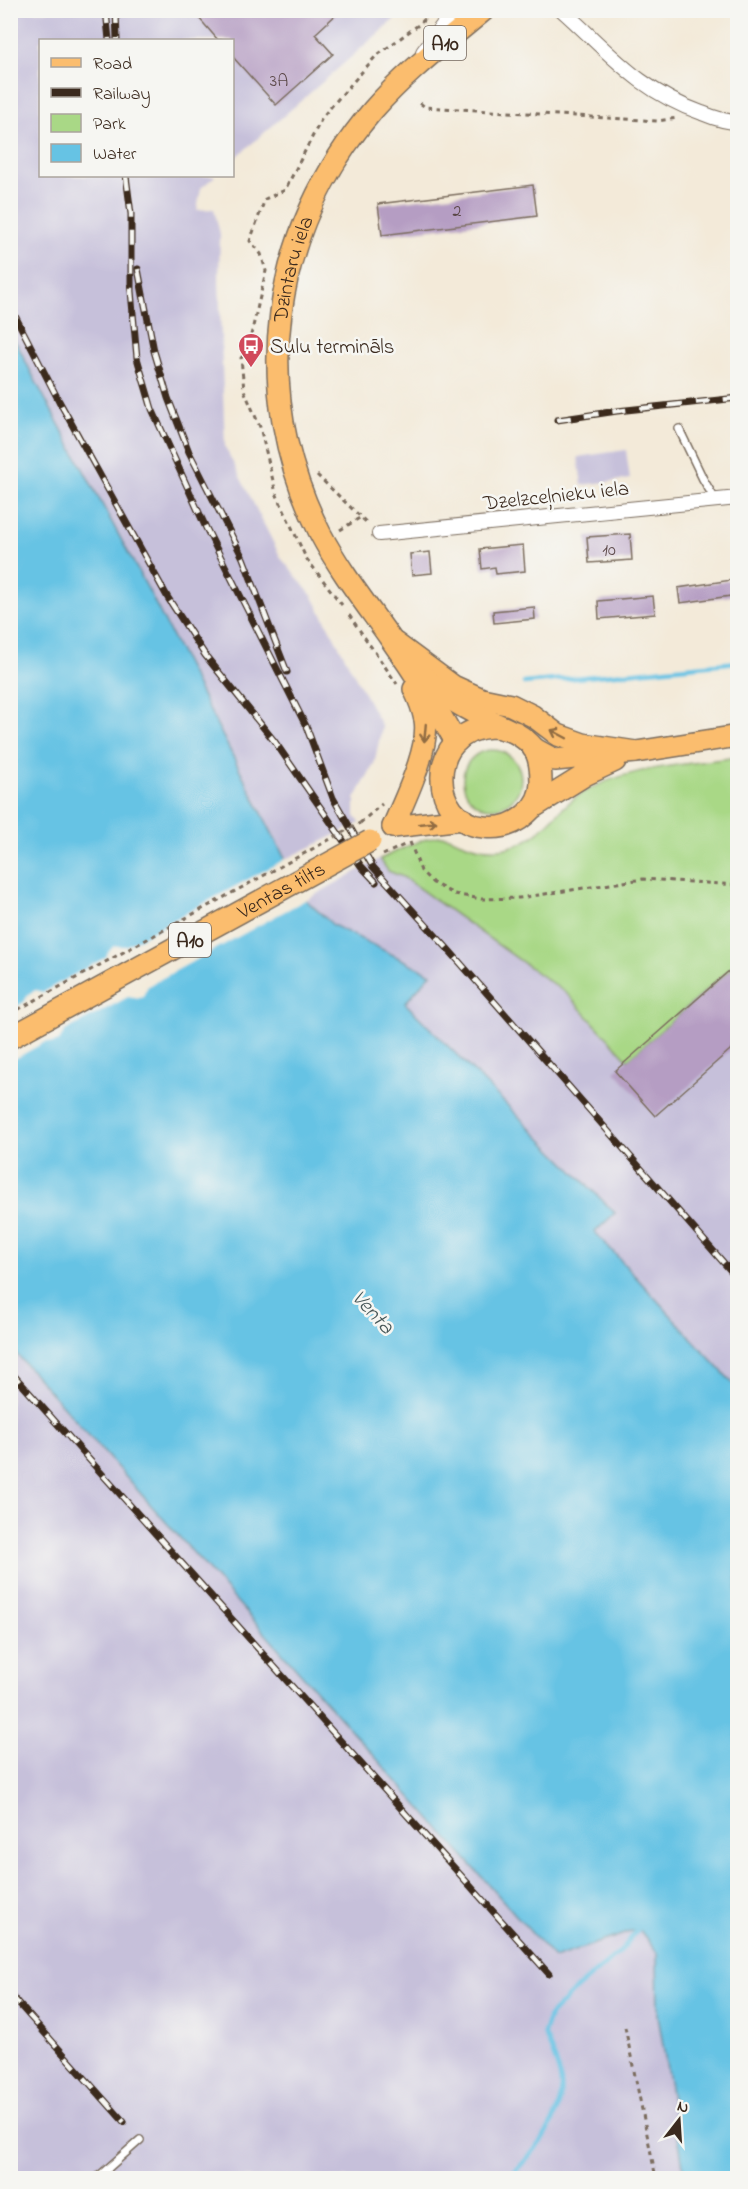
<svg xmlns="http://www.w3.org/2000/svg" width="748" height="2189" font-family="'Indie Flower',sans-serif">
<rect width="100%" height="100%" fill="#f6f6f2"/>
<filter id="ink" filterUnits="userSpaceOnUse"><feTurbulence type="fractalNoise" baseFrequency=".0167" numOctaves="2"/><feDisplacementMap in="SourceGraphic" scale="12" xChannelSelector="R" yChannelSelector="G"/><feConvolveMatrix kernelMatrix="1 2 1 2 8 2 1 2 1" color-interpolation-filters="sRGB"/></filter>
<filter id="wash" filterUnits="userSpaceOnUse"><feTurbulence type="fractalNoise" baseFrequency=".008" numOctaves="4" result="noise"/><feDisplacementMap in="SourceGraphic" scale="24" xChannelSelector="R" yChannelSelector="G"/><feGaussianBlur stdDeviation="1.35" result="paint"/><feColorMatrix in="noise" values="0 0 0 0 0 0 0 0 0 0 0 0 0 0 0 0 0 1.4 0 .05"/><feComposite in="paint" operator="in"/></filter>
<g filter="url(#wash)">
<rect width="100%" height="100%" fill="#f3ead9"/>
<g fill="#c6c0da">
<polygon points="11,11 404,11 233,160 232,40 40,40 40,176 215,176 201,188 197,210 214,209 220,234 219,281 225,447 281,558 313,597 382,727 374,764 355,799 355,816 360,823 286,859 149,591 35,380 11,330 10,133 15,131 10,99"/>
<polygon points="626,450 630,479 582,485 578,457"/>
<polygon points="379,859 388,871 403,877 567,994 628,1060 737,963 737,1388 594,1232 615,1213 405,1003 431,974 333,925 306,900"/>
<polygon points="10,1348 554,1958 639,1928 657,1953 658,2015 685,2178 11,2178"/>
</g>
<g fill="#a9d886" stroke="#728152" stroke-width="1.5">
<circle cx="492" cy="779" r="29"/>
<path d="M737,757V963L628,1060L567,994L403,877L388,871L380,859C396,852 426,835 444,836C449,836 456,840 461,842C476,848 494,852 510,847C543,839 555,809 582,793C628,766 686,765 737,757Z"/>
</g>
<polygon fill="#66c3e4" stroke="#507681" stroke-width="1.5" points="10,330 35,380 149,591 306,900 333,925 431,974 405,1003 615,1213 595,1232 737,1388 737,2178 685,2178 658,2015 657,1953 639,1929 554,1958 11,1348"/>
<polygon fill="#f3ead9" points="289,857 309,898 148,986 143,996 136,998 128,997 65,1031 59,1041 53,1043 45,1042 11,1061 11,1010 24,1002 28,994 36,990 43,992 106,957 108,952 114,946 126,946"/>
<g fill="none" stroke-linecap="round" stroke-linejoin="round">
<g stroke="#66c3e4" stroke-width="4.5">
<polyline points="524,683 738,662"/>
<path d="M508,2178C530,2157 553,2132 560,2101C566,2079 552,2053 544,2033L550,2015L578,1987L619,1953L639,1928L640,1923"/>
</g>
</g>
<g id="blocks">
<g fill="#b59dc3">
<polygon points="192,10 341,10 315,34 333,54 276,105 232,56 232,40 218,40"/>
<polygon points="533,185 537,216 382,235 378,204"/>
<polygon points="630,534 632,560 589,563 587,537"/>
<polygon points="523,545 525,571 496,574 495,567 482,569 480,549"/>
<polygon points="430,552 432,573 412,575 410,554"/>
<polygon points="738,579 738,595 680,603 678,588"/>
<polygon points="653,596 655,614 599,619 598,601"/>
<polygon points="534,607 535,619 494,623 493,611"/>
<polygon points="738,963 738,1043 655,1116 615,1071"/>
</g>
</g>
</g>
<g filter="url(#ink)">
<use href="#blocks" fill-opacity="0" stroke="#7b6d5f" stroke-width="1.5"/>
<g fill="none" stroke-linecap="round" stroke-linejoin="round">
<defs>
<g id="service">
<polyline points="679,429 703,479 716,501"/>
<polyline points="97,2178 140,2140"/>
</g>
<g id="minor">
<path d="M562,10C610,53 639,91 702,113C714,118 725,122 738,122"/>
<polyline points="423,52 454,10"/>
<polyline points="379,534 738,498"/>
</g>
<g id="primary">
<polyline points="395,643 453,686 482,699 511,705 533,716 558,735 583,744 636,752"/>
<polyline points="533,748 555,760 636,752 738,736"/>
<polyline points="532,808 585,775 615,761"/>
</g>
<g id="trunk">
<path d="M426,678C443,698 467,709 490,721C505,728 522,734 533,747C540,757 541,770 541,782C541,794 535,806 526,814C514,825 500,829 484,827C428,823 425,730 492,727C500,727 508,731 515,732"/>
<path id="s1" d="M456,742C436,706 414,672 390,638C366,604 340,571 320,533C248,390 270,231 373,110C406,72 446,42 484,10"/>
<path d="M393,827C404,800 430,749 425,720C423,710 419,699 414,689"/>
<polyline points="393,827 463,819"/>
</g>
</defs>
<use href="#service" stroke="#7b6d5f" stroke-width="10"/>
<use href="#minor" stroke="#7b6d5f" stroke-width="16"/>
<use href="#primary" stroke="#7b6d5f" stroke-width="24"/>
<use href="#trunk" stroke="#7b6d5f" stroke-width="24"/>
<g stroke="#7b6d5f" stroke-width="3" stroke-dasharray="4.5 4.5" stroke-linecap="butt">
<polyline points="420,103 425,107 658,121 677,118"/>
<polyline points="317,475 368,524"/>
<polyline points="340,530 361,517"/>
<polyline points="342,605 306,558 276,493 260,427 244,390 241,358 247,352 266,271 261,254 250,241 265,199 285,190 323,116 376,56 421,23 433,10"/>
<polyline points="349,615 397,684"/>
<polyline points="360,823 382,804"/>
<polyline points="410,842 421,871 433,883 454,894 481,899 519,898 643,879 738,885"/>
<polyline points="383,855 404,845"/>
<polyline points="625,2027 656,2178"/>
</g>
<use href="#service" stroke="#fff" stroke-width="7"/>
<use href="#minor" stroke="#fff" stroke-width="14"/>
<use href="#primary" stroke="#fbbd6e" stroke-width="21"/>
<use href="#trunk" stroke="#fbbd6e" stroke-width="21"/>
<defs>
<g id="rail">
<polyline points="106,10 109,40"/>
<polyline points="116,10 117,40"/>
<polyline points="126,176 131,214 131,291 137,358 152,409 206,528 306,726 333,798 373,867 448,949 738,1279"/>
<polyline points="138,269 154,351 168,398 189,452 243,558 287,672"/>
<polyline points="10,306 59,401 168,598 205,655 275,742 361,866 376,882"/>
<polyline points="557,420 617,411 738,398"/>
<polyline points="10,1371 549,1974"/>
<polyline points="10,1994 124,2122"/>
</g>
</defs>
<use href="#rail" stroke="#3b2a1e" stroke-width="7"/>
<use href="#rail" stroke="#f6f6f2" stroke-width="4.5" stroke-dasharray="14" stroke-linecap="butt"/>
<defs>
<g id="trunk-bridge">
<path id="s2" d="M10,1038L370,841"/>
</g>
</defs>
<use href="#trunk-bridge" stroke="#7b6d5f" stroke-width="24" stroke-linecap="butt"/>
<polyline stroke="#7b6d5f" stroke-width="3" stroke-dasharray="4.5 4.5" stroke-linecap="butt" points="10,1014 360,823"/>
<use href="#trunk-bridge" stroke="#fbbd6e" stroke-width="21"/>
</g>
<defs><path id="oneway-shaft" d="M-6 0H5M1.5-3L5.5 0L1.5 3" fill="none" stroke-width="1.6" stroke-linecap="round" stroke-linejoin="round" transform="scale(1.5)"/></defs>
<g stroke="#916c42">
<use href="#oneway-shaft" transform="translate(425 733) rotate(95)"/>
<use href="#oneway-shaft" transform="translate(559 734) rotate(-152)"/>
<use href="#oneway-shaft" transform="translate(428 823) rotate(-6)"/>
</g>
</g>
<defs>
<symbol id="bus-pin" viewBox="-11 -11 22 30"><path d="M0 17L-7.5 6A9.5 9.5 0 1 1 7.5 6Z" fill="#d1495b" stroke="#f6f6f2"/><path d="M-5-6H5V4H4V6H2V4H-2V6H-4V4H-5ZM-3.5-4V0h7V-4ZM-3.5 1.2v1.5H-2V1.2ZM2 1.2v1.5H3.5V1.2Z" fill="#fff"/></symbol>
</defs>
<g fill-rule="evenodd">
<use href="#bus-pin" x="236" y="331" width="30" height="40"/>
</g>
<g text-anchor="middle" stroke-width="5" stroke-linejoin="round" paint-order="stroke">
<g font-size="18" fill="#5a4747">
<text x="279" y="86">3A</text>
<text x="457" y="216">2</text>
<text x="609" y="555">10</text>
</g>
<g fill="#f6f6f2" stroke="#73675e" stroke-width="1.5">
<rect x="424" y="26" width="42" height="34" rx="4.5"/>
<rect x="169" y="923" width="42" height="34" rx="4.5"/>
</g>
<g font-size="20" font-weight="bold" fill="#3b2a1e">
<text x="445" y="50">A10</text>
<text x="190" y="947">A10</text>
</g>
<g font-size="21" fill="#3b2a1e" stroke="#f6f6f2">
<text dy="7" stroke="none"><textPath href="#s1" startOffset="522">Dzintaru iela</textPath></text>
<text transform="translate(556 495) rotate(-6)" y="7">Dzelzceļnieku iela</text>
<text dy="7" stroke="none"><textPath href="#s2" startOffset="309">Ventas tilts</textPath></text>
</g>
<g font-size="21" fill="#3b2a1e" stroke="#f6f6f2" text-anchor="start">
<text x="270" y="353">Sulu termināls</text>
</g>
<g font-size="22" font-style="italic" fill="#485859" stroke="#f6f6f2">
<text transform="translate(374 1311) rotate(47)" y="8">Venta</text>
</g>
</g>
<rect width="748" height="2189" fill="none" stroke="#f6f6f2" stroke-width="36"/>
<rect x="39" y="39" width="195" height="138" fill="#f6f6f2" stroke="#aba49d" stroke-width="1.5"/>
<rect x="51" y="58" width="30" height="9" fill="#fbbd6e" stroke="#aba49d" stroke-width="1.5"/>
<text x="93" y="69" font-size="18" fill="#3b2a1e">Road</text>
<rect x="51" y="88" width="30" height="9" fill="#3b2a1e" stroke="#aba49d" stroke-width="1.5"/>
<text x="93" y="99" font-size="18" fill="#3b2a1e">Railway</text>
<rect x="51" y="114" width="30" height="18" fill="#a9d886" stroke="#aba49d" stroke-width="1.5"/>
<text x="93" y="129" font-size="18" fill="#3b2a1e">Park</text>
<rect x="51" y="144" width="30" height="18" fill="#66c3e4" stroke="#aba49d" stroke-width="1.5"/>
<text x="93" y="159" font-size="18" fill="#3b2a1e">Water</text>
<g transform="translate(679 2120) rotate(17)" stroke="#f6f6f2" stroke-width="4.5" paint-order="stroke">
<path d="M0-4.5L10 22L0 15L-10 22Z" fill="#3b2a1e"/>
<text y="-9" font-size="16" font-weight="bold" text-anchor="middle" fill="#3b2a1e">N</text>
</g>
</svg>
